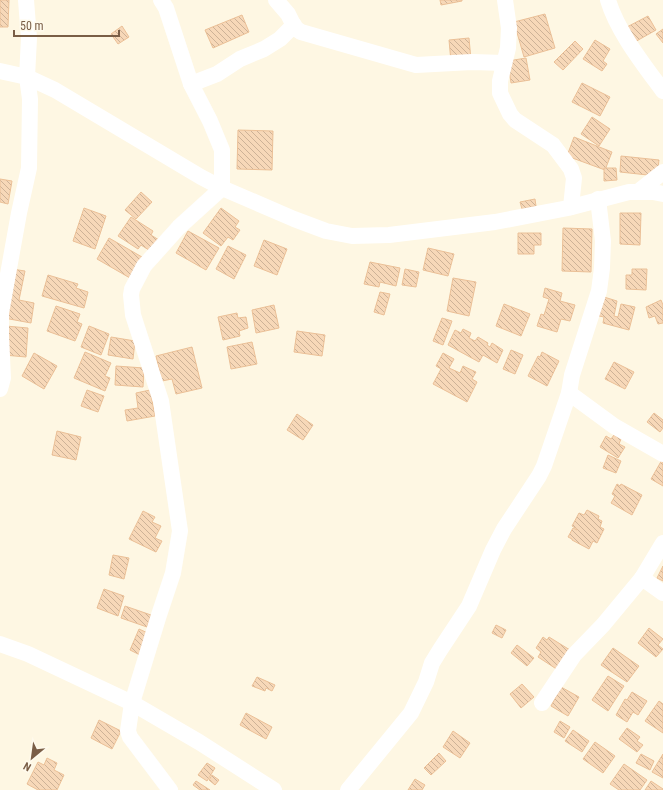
<svg xmlns="http://www.w3.org/2000/svg" width="663" height="790" font-family="'Roboto Condensed',sans-serif">
<defs>
<pattern id="building-back-hatch" width="6" height="6" patternUnits="userSpaceOnUse"><rect width="6" height="6" fill="#f7d8b8"/><path d="M-1 5l2 2M0 0l6 6M5-1l2 2" fill="none" stroke="#cdb297"/></pattern>
</defs>
<rect width="100%" height="100%" fill="#fef7e3"/>
<g fill="url(#building-back-hatch)" stroke="#ebc097">
<polygon points="0,0 9,0 8,27 0,27"/>
<polygon points="440,0 462,0 462,1 441,5"/>
<polygon points="545,14 555,48 524,57 514,22"/>
<polygon points="242,15 249,32 213,48 205,30"/>
<polygon points="648,16 656,30 633,43 625,28"/>
<polygon points="122,26 129,37 118,44 111,34"/>
<polygon points="663,29 663,43 656,34"/>
<polygon points="469,38 471,60 451,62 449,40"/>
<polygon points="595,40 610,49 603,61 607,64 602,71 583,59"/>
<polygon points="575,41 583,49 563,70 554,62"/>
<polygon points="526,58 530,80 511,83 508,61"/>
<polygon points="582,83 610,97 600,116 572,102"/>
<polygon points="592,117 610,129 599,146 581,134"/>
<polygon points="238,130 273,131 272,170 237,169"/>
<polygon points="574,137 612,152 605,170 567,156"/>
<polygon points="621,156 659,160 657,176 620,172"/>
<polygon points="604,168 616,168 617,180 604,181"/>
<polygon points="0,179 12,181 8,204 0,202"/>
<polygon points="141,192 152,202 136,219 125,210"/>
<polygon points="535,199 536,206 522,209 520,202"/>
<polygon points="84,208 106,216 95,249 73,241"/>
<polygon points="221,208 239,221 235,227 240,230 233,240 228,237 221,246 203,233"/>
<polygon points="620,213 641,213 640,245 620,244"/>
<polygon points="131,217 153,231 151,235 159,240 152,252 141,245 138,249 118,236"/>
<polygon points="563,228 592,229 591,272 562,271"/>
<polygon points="188,231 219,248 206,270 176,253"/>
<polygon points="518,233 541,233 541,245 534,245 534,254 518,254"/>
<polygon points="109,238 142,257 130,278 97,259"/>
<polygon points="264,240 287,249 277,275 254,266"/>
<polygon points="228,246 246,255 234,279 216,269"/>
<polygon points="428,248 454,254 448,276 423,270"/>
<polygon points="370,262 400,268 396,286 380,282 379,287 364,284"/>
<polygon points="12,269 25,271 19,300 34,303 31,323 4,318"/>
<polygon points="405,269 419,272 416,287 402,285"/>
<polygon points="632,269 647,269 646,290 626,289 626,275 632,275"/>
<polygon points="48,275 78,284 76,288 88,292 84,308 42,296"/>
<polygon points="453,278 476,282 469,316 447,311"/>
<polygon points="545,288 562,293 560,301 575,305 570,321 561,319 557,332 537,326 541,314 544,315 549,299 543,297"/>
<polygon points="380,292 390,294 384,315 374,312"/>
<polygon points="604,297 617,301 614,316 618,317 621,304 635,307 629,330 603,323 604,317 599,316"/>
<polygon points="661,300 663,305 663,323 658,324 655,316 649,318 646,307"/>
<polygon points="504,304 530,314 521,336 496,326"/>
<polygon points="274,305 279,328 256,333 252,310"/>
<polygon points="56,306 80,314 77,322 82,324 75,341 47,331"/>
<polygon points="237,313 238,318 246,317 248,328 239,331 240,336 223,340 218,317"/>
<polygon points="442,318 452,321 443,345 433,341"/>
<polygon points="6,326 28,328 26,357 4,355"/>
<polygon points="89,326 109,334 101,355 81,347"/>
<polygon points="463,329 471,333 469,338 475,341 478,337 488,343 487,345 490,347 492,343 503,350 497,363 483,355 479,362 448,345 455,330 461,333"/>
<polygon points="297,331 325,335 322,356 294,352"/>
<polygon points="111,337 135,341 133,359 108,355"/>
<polygon points="252,342 257,364 231,369 227,347"/>
<polygon points="192,347 202,388 176,394 172,379 162,381 156,356"/>
<polygon points="511,350 523,355 515,374 503,369"/>
<polygon points="85,352 111,363 105,376 110,378 105,391 74,378"/>
<polygon points="542,352 559,361 547,386 528,376 538,356 540,357"/>
<polygon points="34,353 57,366 44,389 22,376"/>
<polygon points="443,353 454,359 449,368 460,373 463,366 476,372 472,379 477,382 467,402 433,384 441,369 436,366"/>
<polygon points="614,362 634,372 625,389 605,379"/>
<polygon points="116,366 144,368 143,387 115,385"/>
<polygon points="87,390 104,396 98,412 81,406"/>
<polygon points="150,390 155,416 127,421 125,410 138,408 136,393"/>
<polygon points="654,413 663,420 663,428 660,432 647,422"/>
<polygon points="297,414 313,425 303,440 287,430"/>
<polygon points="57,431 81,437 76,460 52,455"/>
<polygon points="614,435 621,439 619,444 625,447 618,458 600,447 606,436 611,439"/>
<polygon points="608,455 621,461 616,473 603,468"/>
<polygon points="663,458 663,486 651,479"/>
<polygon points="617,484 620,486 621,484 642,495 632,515 611,503 615,496 612,494"/>
<polygon points="587,510 599,516 598,519 602,521 600,527 604,529 597,543 593,541 589,549 572,540 572,539 568,537 573,528 577,530 577,529 572,526 579,513 584,515"/>
<polygon points="143,511 155,517 152,522 161,526 155,538 162,541 156,552 129,539"/>
<polygon points="113,555 129,558 124,579 109,575"/>
<polygon points="663,566 663,581 657,578"/>
<polygon points="104,589 124,596 118,616 97,608"/>
<polygon points="125,606 151,615 147,627 121,618"/>
<polygon points="496,625 506,630 502,638 492,633"/>
<polygon points="649,628 663,639 658,645 663,649 656,657 638,643"/>
<polygon points="139,629 150,634 140,655 130,650"/>
<polygon points="543,637 547,640 549,637 570,650 558,670 538,657 541,652 536,648"/>
<polygon points="517,645 534,658 527,666 511,653"/>
<polygon points="613,648 639,666 627,682 601,665"/>
<polygon points="608,676 624,686 608,711 592,700"/>
<polygon points="257,677 275,685 272,691 266,688 265,691 252,686"/>
<polygon points="522,684 534,697 521,708 510,694"/>
<polygon points="561,687 579,697 568,716 551,706"/>
<polygon points="632,692 647,701 638,715 633,712 627,722 616,715 625,699 627,700"/>
<polygon points="659,701 663,704 663,733 645,721"/>
<polygon points="246,713 272,727 266,739 240,725"/>
<polygon points="99,720 121,731 112,749 91,738"/>
<polygon points="560,721 570,727 564,738 554,732"/>
<polygon points="627,728 640,737 637,741 643,745 637,752 619,739"/>
<polygon points="573,730 589,741 582,752 565,741"/>
<polygon points="453,731 470,743 460,758 443,747"/>
<polygon points="595,742 615,756 603,773 583,759"/>
<polygon points="439,753 446,761 431,775 424,768"/>
<polygon points="641,754 654,761 650,770 636,763"/>
<polygon points="663,754 663,778 652,772"/>
<polygon points="47,758 57,763 54,770 64,775 57,790 38,790 27,784 38,762 44,765"/>
<polygon points="207,763 215,768 207,781 198,775"/>
<polygon points="624,764 647,780 640,790 619,790 610,784"/>
<polygon points="212,775 219,780 215,785 209,780"/>
<polygon points="415,779 425,785 422,790 408,790"/>
<polygon points="196,781 210,790 200,790 193,785"/>
<polygon points="651,781 663,789 663,790 645,790"/>
</g>
<g fill="none" stroke-linecap="round" stroke-linejoin="round">
<g stroke="#fff" stroke-width="16">
<polyline points="161,0 166,8 191,84 210,121 222,150 222,188 179,227 144,266 132,289 131,295 133,315 161,401 180,531 173,573 159,615 132,703 128,731 130,737 170,790"/>
<polyline points="276,0 288,14 295,28 301,32 416,65 472,62 504,63"/>
<polyline points="505,0 509,28 508,48 500,81 500,93 510,114 515,120 553,145 571,169 574,178 571,207"/>
<path d="M608,0C617,31 644,65 663,91"/>
<polyline points="0,71 27,77 55,90 201,177 222,188 294,219 326,231 352,236 389,235 495,222 568,208 629,192 653,192 663,194"/>
<polyline points="191,84 217,74 240,59 264,49 280,39 294,25"/>
<polyline points="639,191 663,172"/>
<polyline points="0,389 3,378 1,335 1,313 19,213 29,168 30,99 27,77 29,38 26,0"/>
<polyline points="569,393 614,426 663,454"/>
<polyline points="642,578 663,593"/>
<polyline points="0,644 28,654 132,703 199,742 274,790"/>
<polyline points="542,703 574,655 603,625 642,578 663,543"/>
<polyline points="348,790 411,713 426,682 432,663 440,650 469,606 493,550 504,529 539,476 544,466 569,393 572,375 599,291 602,268 603,241 598,199"/>
</g>
</g>
<g transform="translate(32 758) rotate(209)" stroke="#fffaec" stroke-width="3" paint-order="stroke">
<path d="M0-3L7 15L0 10L-7 15Z" fill="#7a5e46"/>
<text y="-6" font-size="11" font-weight="bold" text-anchor="middle" fill="#7a5e46">N</text>
</g>
<path d="M14 30v6h105v-6" fill="none" stroke="#7a5e46" stroke-width="2"/>
<text x="20" y="30" font-size="12" fill="#7a5e46" stroke="#fffaec" stroke-width="3" paint-order="stroke">50 m</text>
</svg>
